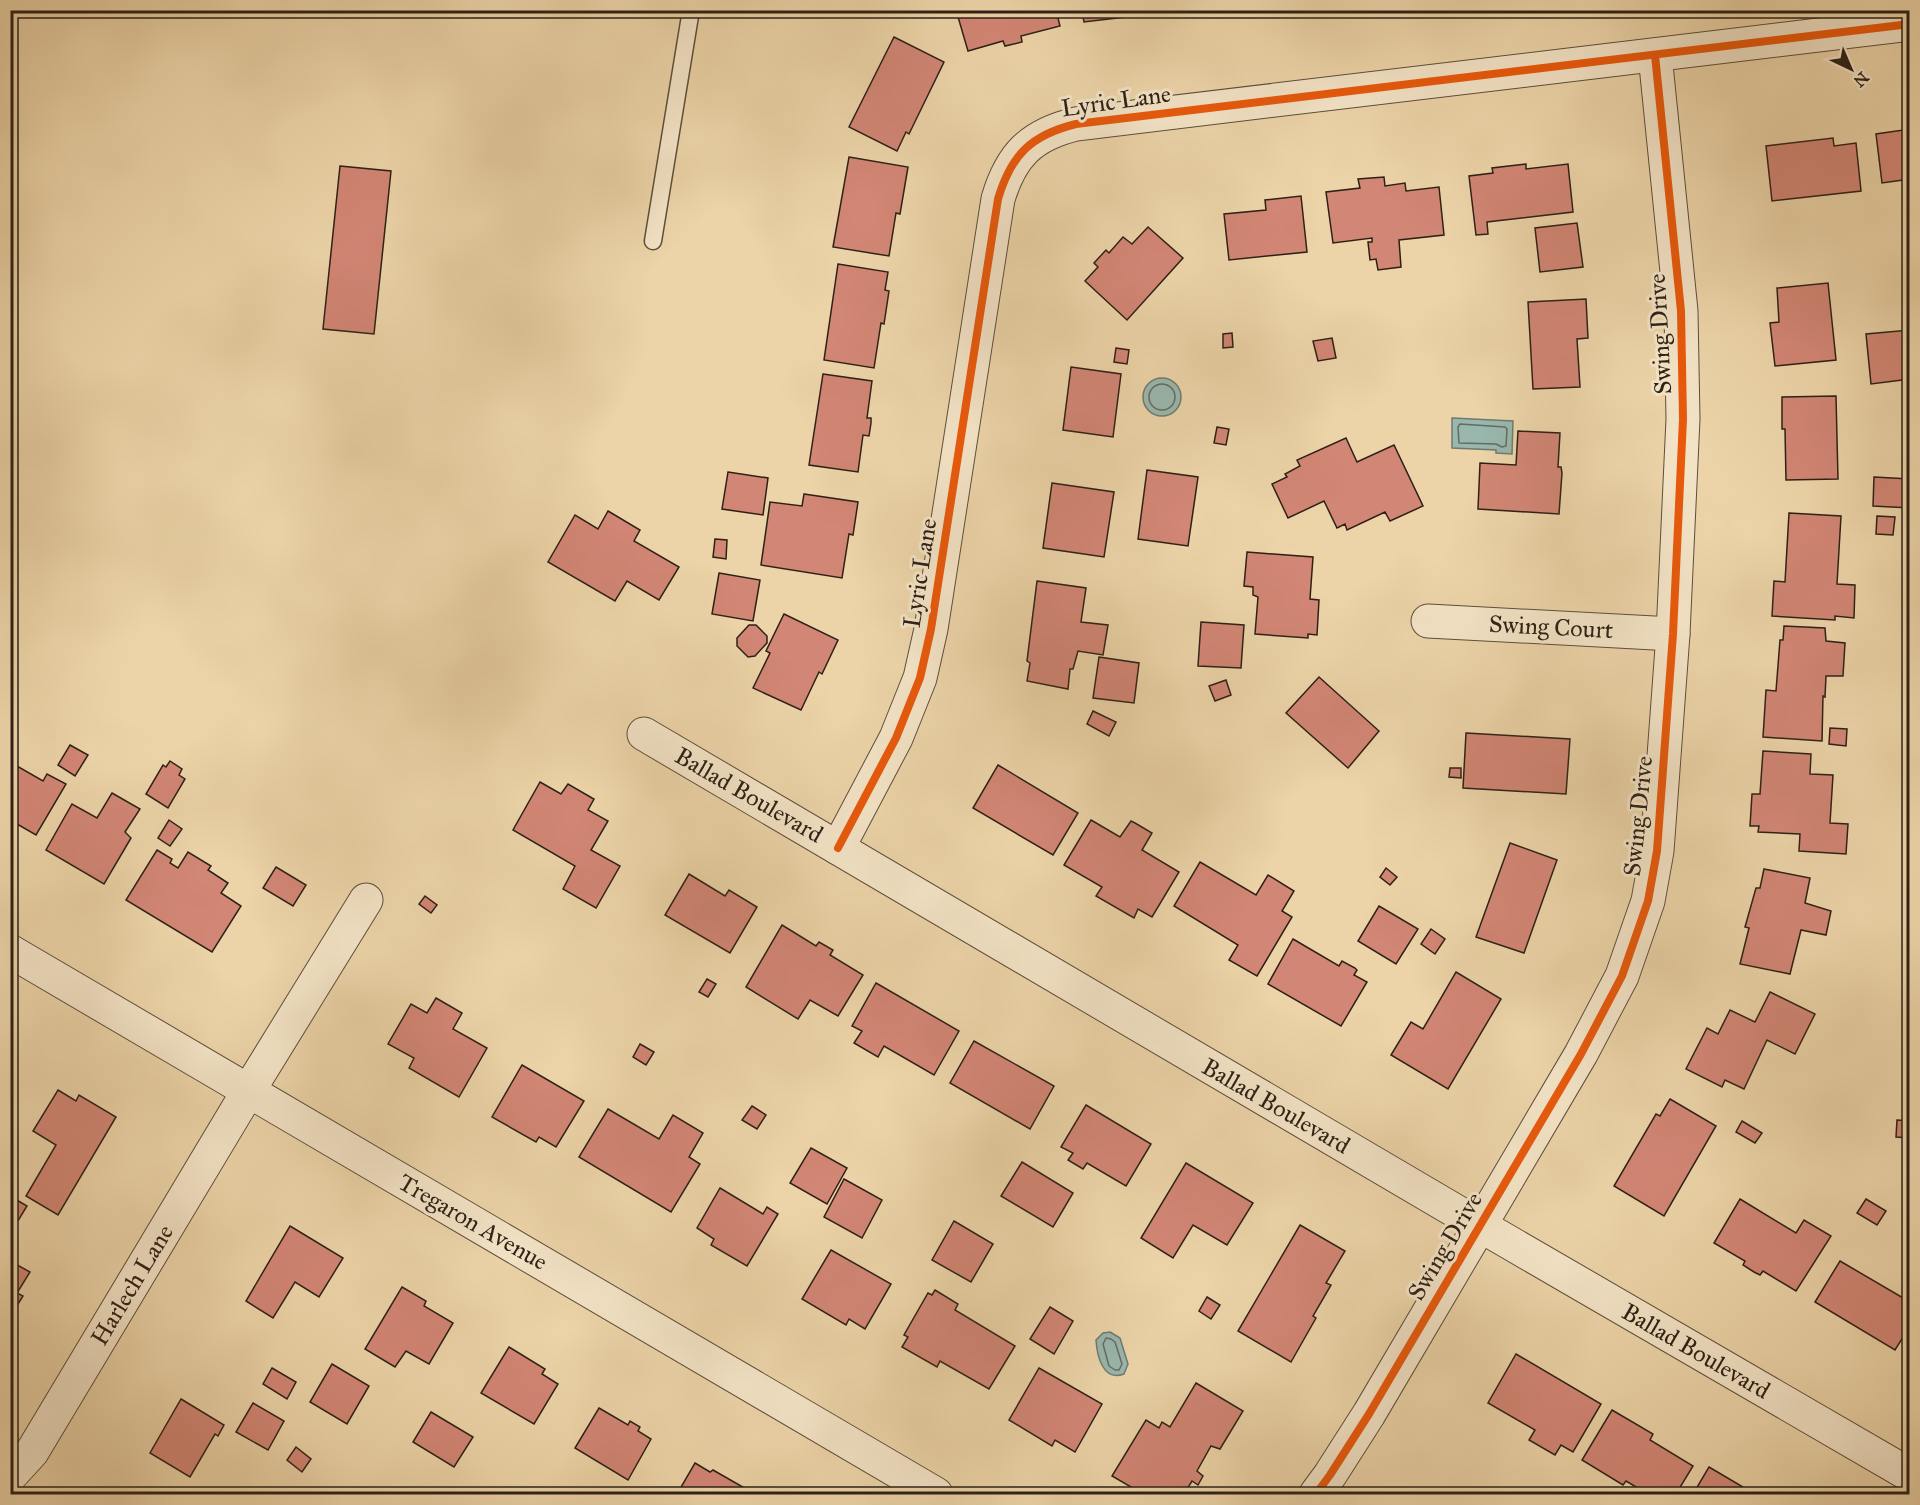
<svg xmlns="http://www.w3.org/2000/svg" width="1920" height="1505" font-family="'IM FELL Great Primer',serif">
<rect width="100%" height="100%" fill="#ecd4a8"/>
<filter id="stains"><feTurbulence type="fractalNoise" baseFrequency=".00333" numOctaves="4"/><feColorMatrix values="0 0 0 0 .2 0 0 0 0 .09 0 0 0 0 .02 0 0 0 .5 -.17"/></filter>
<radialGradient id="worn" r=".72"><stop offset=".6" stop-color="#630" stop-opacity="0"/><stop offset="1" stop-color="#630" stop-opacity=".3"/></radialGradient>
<g fill="#99b7ad" stroke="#6e7b71" stroke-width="1.5">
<circle cx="1162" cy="397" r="19"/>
<polygon points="1452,418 1513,421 1512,454 1496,453 1496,450 1452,448"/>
<path d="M1110,1332L1120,1338L1128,1364L1124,1374C1103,1382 1097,1356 1096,1340L1103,1333Z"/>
</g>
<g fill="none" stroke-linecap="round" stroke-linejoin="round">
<g stroke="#636c62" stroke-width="1.5">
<circle cx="1162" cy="397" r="13"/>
<polygon points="1460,424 1505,427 1507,429 1506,446 1502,447 1496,444 1459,443 1458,427"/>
<polygon points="1106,1338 1111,1339 1115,1342 1122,1364 1119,1370 1115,1370 1109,1366 1103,1344"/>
</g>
</g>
<g fill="#d28675" stroke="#2d2116" stroke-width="1.5">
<polygon points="956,10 1056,10 1060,26 1021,36 1022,42 1005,46 1003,41 968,51"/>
<polygon points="1082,10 1160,10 1160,13 1084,22"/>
<polygon points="894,37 944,62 909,134 906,132 897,151 849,127"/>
<polygon points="1910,129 1910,179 1882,183 1876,134"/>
<polygon points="1833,138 1834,146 1856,143 1861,191 1772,201 1766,146"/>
<polygon points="849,157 908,167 900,214 896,213 889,256 833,247"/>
<polygon points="1526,164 1526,169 1568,164 1573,212 1487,222 1488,234 1476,235 1469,176 1493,173 1492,168"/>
<polygon points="340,166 391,171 374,334 323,329"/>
<polygon points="1384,177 1385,186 1405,183 1406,191 1439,187 1444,235 1399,240 1401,267 1378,270 1376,259 1370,260 1368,242 1372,242 1372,238 1333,243 1326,192 1360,188 1358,179"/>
<polygon points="1301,196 1307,252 1229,260 1224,214 1266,210 1265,200"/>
<polygon points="1577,223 1583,267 1540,272 1535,228"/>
<polygon points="1148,227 1183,258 1127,320 1085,281 1098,267 1094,263 1106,250 1109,253 1123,237 1132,244"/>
<polygon points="838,264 888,272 885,290 889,291 884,324 881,323 874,368 824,360"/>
<polygon points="1828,283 1836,360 1775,366 1770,323 1779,322 1777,288"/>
<polygon points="1586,299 1588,338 1577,339 1580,387 1533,389 1528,302"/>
<polygon points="1910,330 1910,379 1871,384 1866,334"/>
<polygon points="1232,333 1233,347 1223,348 1223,334"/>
<polygon points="1332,338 1336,358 1318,361 1313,341"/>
<polygon points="1116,348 1129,350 1127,364 1114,362"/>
<polygon points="1071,367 1121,374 1113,437 1063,430"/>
<polygon points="823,374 872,381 867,418 871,418 871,423 869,436 863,435 858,472 809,465"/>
<polygon points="1836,396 1838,479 1786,480 1785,429 1782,429 1782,397"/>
<polygon points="1217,427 1229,429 1226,445 1214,443"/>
<polygon points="1518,431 1560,433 1558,467 1561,467 1562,473 1559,514 1478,509 1480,463 1516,465"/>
<polygon points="1346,438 1357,462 1394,445 1423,506 1390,521 1385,512 1347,530 1345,524 1337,528 1324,501 1288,518 1272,484 1287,477 1285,474 1300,466 1297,460"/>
<polygon points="1147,470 1198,477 1188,546 1138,539"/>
<polygon points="728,472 768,478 763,515 722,509"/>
<polygon points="1874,477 1910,479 1910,508 1873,506"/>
<polygon points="1052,483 1114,492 1104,557 1043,548"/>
<polygon points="804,494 858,502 853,535 849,534 842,578 761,565 770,502 802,506"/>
<polygon points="608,511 640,530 634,541 679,567 659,600 627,581 615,601 548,562 575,515 598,529"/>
<polygon points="1789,513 1841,516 1837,584 1855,585 1854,618 1835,616 1835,620 1772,616 1774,581 1785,582"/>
<polygon points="1877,516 1895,517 1893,535 1876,534"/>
<polygon points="715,539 727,540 726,559 713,557"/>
<polygon points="1247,552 1313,557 1310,599 1319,600 1317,635 1308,634 1308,638 1255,634 1258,597 1253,595 1253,587 1244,586"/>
<polygon points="719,573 760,580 753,621 712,614"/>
<polygon points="1037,581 1086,588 1081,622 1108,625 1103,655 1078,651 1073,669 1070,669 1068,689 1027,681 1030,663 1027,661"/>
<polygon points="784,614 838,640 822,674 819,672 801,710 753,688 770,653 766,651"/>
<polygon points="1201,622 1244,625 1241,668 1198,666"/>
<polygon points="749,625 756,625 767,636 767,643 755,656 748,657 737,646 737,638"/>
<polygon points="1784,626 1825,628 1826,641 1845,643 1843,676 1826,676 1825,697 1823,696 1822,741 1763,737 1766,690 1776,691 1780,640 1783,640"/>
<polygon points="1099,657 1139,663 1134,703 1093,698"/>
<polygon points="1319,677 1379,731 1348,768 1286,713"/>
<polygon points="1226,680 1231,695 1215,701 1209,686"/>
<polygon points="1093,711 1116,722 1109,736 1087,724"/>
<polygon points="1830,728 1847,729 1846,746 1829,744"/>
<polygon points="1466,733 1570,739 1566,794 1463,788"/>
<polygon points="70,745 88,755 75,776 58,765"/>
<polygon points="1763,751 1811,754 1810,774 1833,775 1830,823 1848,824 1846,854 1799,851 1800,834 1758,832 1759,826 1750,826 1752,794 1760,794"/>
<polygon points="170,761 182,769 179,775 185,779 168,808 146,794 163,765 166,767"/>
<polygon points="10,762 43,781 47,774 66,784 36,835 10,820"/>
<polygon points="998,765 1078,813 1053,855 973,808"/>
<polygon points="1450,768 1461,768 1461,778 1449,777"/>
<polygon points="540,782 561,794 568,784 592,798 594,799 588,810 608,821 591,850 620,866 596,908 563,889 575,866 513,830"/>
<polygon points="112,793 140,809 125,832 131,838 104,884 46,850 72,804 97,818"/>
<polygon points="169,820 182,829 170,846 158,838"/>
<polygon points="1091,820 1120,837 1131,821 1135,823 1152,833 1142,850 1179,872 1152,917 1138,909 1134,918 1096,896 1102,887 1064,865"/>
<polygon points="1510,843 1557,860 1524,953 1476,937"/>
<polygon points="157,850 172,859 170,863 178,868 188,852 211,866 208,870 228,883 221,893 241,906 212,952 126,900"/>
<polygon points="1200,862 1256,895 1268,875 1294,891 1282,911 1292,917 1257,976 1229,960 1238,945 1174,906"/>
<polygon points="276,867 306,885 293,906 263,888"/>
<polygon points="1386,868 1397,877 1390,885 1380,877"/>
<polygon points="1764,869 1810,878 1805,903 1831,911 1826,935 1801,930 1790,974 1740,964 1749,928 1745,927 1756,888 1760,888"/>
<polygon points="689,874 725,896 729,890 757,907 730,953 665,915"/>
<polygon points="425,896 437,905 431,913 419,904"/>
<polygon points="1379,906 1418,929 1396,964 1358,941"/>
<polygon points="782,925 816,946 819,942 833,950 830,955 863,975 838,1016 810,1000 798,1019 746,987"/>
<polygon points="1431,929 1445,939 1435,954 1421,944"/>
<polygon points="1293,939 1339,966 1342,961 1355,968 1357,970 1354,975 1367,982 1341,1026 1268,984"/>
<polygon points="1456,972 1501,999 1448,1089 1391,1055 1411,1022 1423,1029"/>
<polygon points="707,979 716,984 708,997 699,992"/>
<polygon points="876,983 959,1031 934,1075 884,1046 878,1057 854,1043 862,1031 852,1026"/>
<polygon points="1770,992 1815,1014 1795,1054 1767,1040 1744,1089 1725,1080 1722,1087 1686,1069 1707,1028 1718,1034 1730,1010 1755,1022"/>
<polygon points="436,998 462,1013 453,1029 487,1048 459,1097 409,1068 414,1058 388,1044 411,1004 427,1013"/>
<polygon points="974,1041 1054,1086 1030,1129 950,1083"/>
<polygon points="640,1044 654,1052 646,1065 633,1057"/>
<polygon points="522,1065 584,1101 556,1147 539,1137 536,1142 492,1117"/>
<polygon points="58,1090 76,1101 79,1095 116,1117 58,1215 26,1196 56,1145 33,1131"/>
<polygon points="1670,1099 1716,1126 1664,1216 1614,1186 1656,1114 1660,1116"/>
<polygon points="1086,1105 1151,1144 1126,1186 1087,1163 1083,1169 1068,1160 1073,1153 1061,1147"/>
<polygon points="752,1106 766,1115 757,1129 742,1120"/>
<polygon points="608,1109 659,1139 673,1115 703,1133 689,1157 700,1164 671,1212 579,1157"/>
<polygon points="1897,1120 1910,1121 1910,1138 1896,1137"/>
<polygon points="1742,1121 1762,1133 1755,1143 1736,1132"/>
<polygon points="811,1148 847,1168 827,1204 790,1183"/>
<polygon points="1022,1162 1073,1193 1053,1227 1001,1196"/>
<polygon points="1186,1163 1253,1203 1227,1245 1193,1225 1173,1258 1141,1238"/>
<polygon points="844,1179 882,1200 862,1238 824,1217"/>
<polygon points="720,1188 763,1214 767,1207 778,1214 747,1266 711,1245 714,1239 697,1228"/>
<polygon points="10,1196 27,1206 16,1224 10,1222"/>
<polygon points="1740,1199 1796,1233 1804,1220 1831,1236 1796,1291 1763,1271 1760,1275 1754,1272 1743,1265 1745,1261 1714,1243"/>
<polygon points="1866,1199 1886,1211 1877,1225 1857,1213"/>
<polygon points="954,1221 993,1244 971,1282 932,1260"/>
<polygon points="1300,1225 1345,1251 1326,1283 1331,1285 1313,1316 1316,1318 1291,1362 1238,1331"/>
<polygon points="290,1226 343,1258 319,1297 295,1282 273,1318 246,1301"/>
<polygon points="831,1250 891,1284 865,1329 849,1319 846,1325 802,1299"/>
<polygon points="10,1261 30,1272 17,1293 23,1296 10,1317"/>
<polygon points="1840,1261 1910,1302 1910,1326 1895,1350 1815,1302"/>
<polygon points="402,1287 426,1301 424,1306 453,1323 429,1364 406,1351 395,1367 365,1349"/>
<polygon points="935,1290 958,1304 955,1310 1015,1346 989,1389 940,1361 937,1367 902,1347 908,1337 904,1335 928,1293 932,1295"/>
<polygon points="1207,1297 1220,1305 1211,1319 1199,1311"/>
<polygon points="1050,1307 1073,1321 1054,1354 1030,1339"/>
<polygon points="509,1347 545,1369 542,1374 558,1384 534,1424 481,1393"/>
<polygon points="1516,1354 1601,1404 1573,1452 1561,1445 1555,1455 1529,1440 1535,1430 1488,1403"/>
<polygon points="332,1364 369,1386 347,1424 310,1402"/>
<polygon points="272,1368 296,1382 287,1399 263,1384"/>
<polygon points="1039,1368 1102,1404 1075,1452 1055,1440 1052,1446 1009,1420"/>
<polygon points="1196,1383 1243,1411 1220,1449 1211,1446 1197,1471 1203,1476 1198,1485 1192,1481 1184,1494 1143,1494 1112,1476 1146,1420 1159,1428 1162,1422 1170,1427"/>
<polygon points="181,1399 224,1425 218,1436 215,1434 190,1477 150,1453"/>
<polygon points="253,1403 284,1421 268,1450 236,1432"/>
<polygon points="599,1408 628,1425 630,1421 640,1427 638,1431 651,1439 628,1480 575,1448"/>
<polygon points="1612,1410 1653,1434 1650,1440 1693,1466 1676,1494 1648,1494 1626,1481 1623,1485 1582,1460"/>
<polygon points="431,1412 473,1437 454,1467 413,1442"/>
<polygon points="296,1447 311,1459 302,1472 287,1460"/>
<polygon points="695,1463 710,1472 713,1470 755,1494 677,1494"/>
<polygon points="1709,1467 1748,1490 1745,1494 1693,1494"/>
</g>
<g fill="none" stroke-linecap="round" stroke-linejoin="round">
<defs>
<polyline id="service" points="653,241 691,10"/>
<g id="minor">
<polyline points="1428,621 1673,634"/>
<polyline points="644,734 1481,1226 1910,1475"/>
<path d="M838,848L896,738L920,678L931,629L998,199C1011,155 1031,135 1076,124L1910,24"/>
<polyline points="10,951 936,1494"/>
<polyline points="10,1476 32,1452 249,1090 366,900"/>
<polyline points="1316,1494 1330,1475 1369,1414 1581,1054 1622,976 1648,901 1657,851 1673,634 1683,419 1681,311 1655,55"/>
</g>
</defs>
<use href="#service" stroke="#5d4e3a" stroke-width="19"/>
<use href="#minor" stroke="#5d4e3a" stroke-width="35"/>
<use href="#service" stroke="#f3e3c6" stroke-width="16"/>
<use href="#minor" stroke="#f3e3c6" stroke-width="33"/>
<defs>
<g id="cycleway">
<path d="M838,848L896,738L920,678L931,629L998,199C1011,155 1031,135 1076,124L1910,24"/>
<polyline points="1316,1494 1330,1475 1369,1414 1581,1054 1622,976 1648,901 1657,851 1673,634 1683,419 1681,311 1655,55"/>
</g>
</defs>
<use href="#cycleway" stroke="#f3e3c6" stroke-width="11"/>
<use href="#cycleway" stroke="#e8590c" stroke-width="8"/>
</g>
<g text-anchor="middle" stroke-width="6" stroke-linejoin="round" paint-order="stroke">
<g font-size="24" fill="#2d2116" stroke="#f3e3c6">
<text transform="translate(1116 101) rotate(-8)" y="8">Lyric Lane</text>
<text transform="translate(1660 334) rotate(-93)" y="8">Swing Drive</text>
<text transform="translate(920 573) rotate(-81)" y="8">Lyric Lane</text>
<text transform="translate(1551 627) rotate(3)" y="8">Swing Court</text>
<text transform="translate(749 795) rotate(30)" y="8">Ballad Boulevard</text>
<text transform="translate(1638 816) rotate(-84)" y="8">Swing Drive</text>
<text transform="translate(1276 1106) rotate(30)" y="8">Ballad Boulevard</text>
<text transform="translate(473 1222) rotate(30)" y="8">Tregaron Avenue</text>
<text transform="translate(1445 1246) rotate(-59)" y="8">Swing Drive</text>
<text transform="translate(132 1285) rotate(-59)" y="8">Harlech Lane</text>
<text transform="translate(1696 1351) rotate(30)" y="8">Ballad Boulevard</text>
</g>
</g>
<rect width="1920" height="1505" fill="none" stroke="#ecd4a8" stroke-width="36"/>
<rect x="12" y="12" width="1896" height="1481" fill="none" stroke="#2d2116" stroke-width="3"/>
<rect x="18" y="18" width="1884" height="1469" fill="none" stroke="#2d2116" stroke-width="1.5"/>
<g transform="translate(1851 69) rotate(136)" stroke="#f3e3c6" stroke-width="4.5" paint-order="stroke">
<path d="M0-4.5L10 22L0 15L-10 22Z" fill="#2d2116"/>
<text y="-9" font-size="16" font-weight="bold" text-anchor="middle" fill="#2d2116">N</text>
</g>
<rect width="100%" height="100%" filter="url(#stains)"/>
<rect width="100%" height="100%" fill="url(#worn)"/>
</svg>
